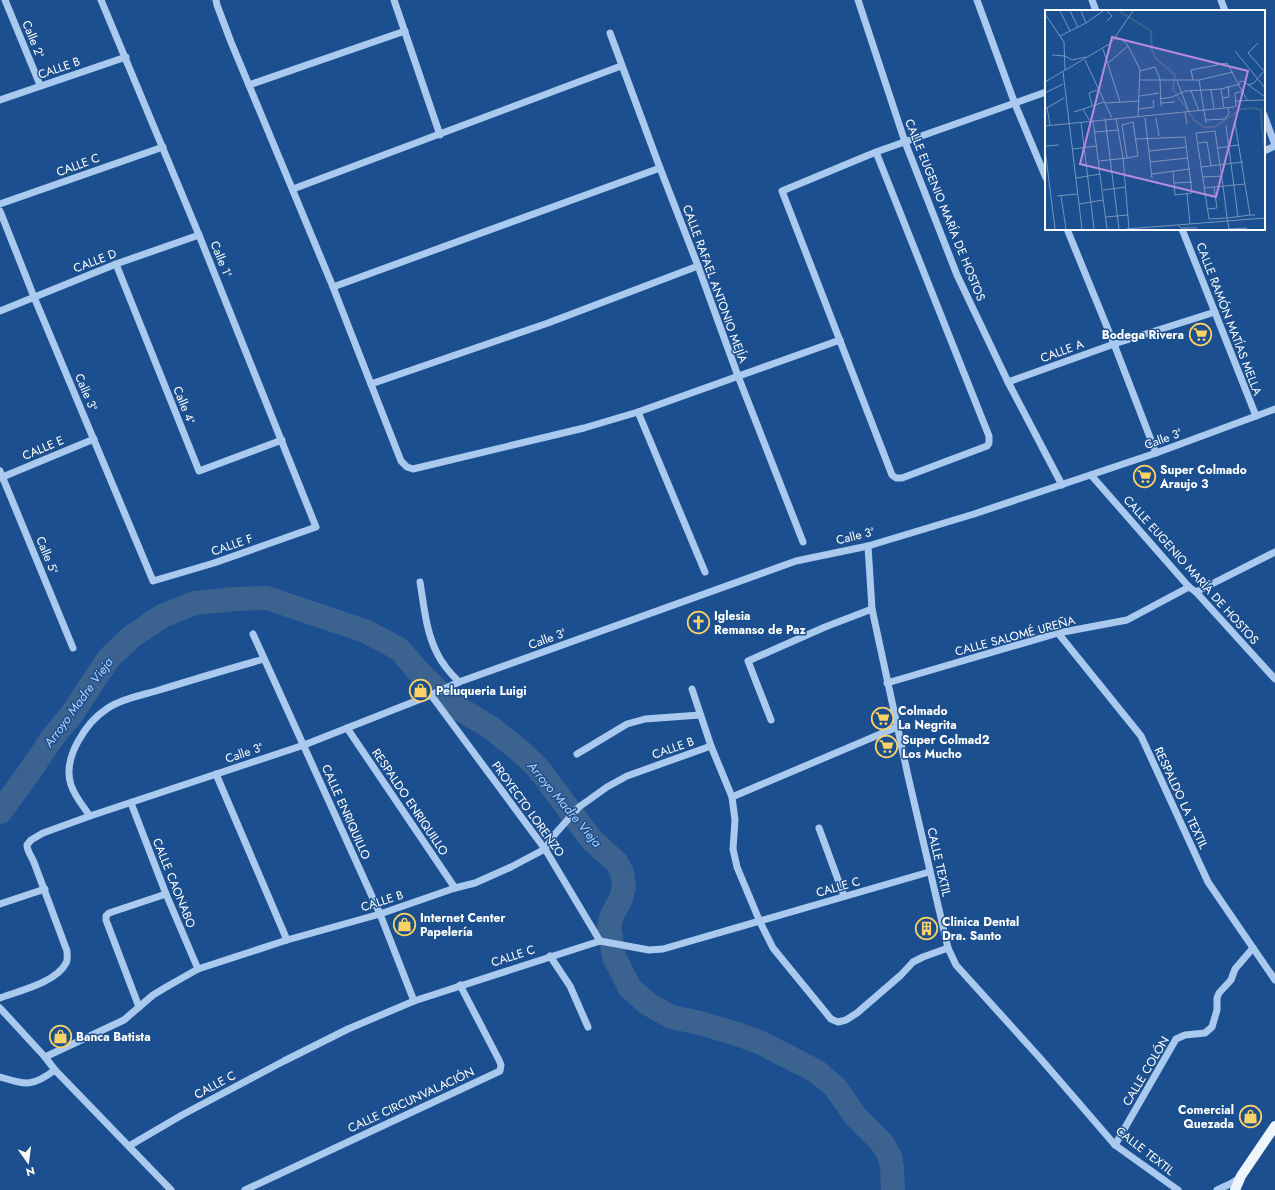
<svg xmlns="http://www.w3.org/2000/svg" width="1275" height="1190" font-family="Jost,sans-serif">
<rect width="100%" height="100%" fill="#1b4f8f"/>
<g fill="none" stroke-linecap="round" stroke-linejoin="round">
<polyline stroke="#3c6290" stroke-width="24" points="0,812 23,781 53,737 72,714 108,659 131,637 162,616 195,603 235,599 267,598 365,631 399,649 419,672 439,692 458,708 490,727 519,750 538,768 591,839 617,863 622,873 624,886 621,899 612,915 609,927 614,957 630,988 647,1003 671,1017 700,1023 737,1034 759,1042 816,1071 835,1087 857,1118 882,1143 890,1157 892,1167 893,1190"/>
<g stroke="#a9c9ee" stroke-width="7">
<polyline points="5,0 40,85"/>
<polyline points="216,0 217,5 231,42 333,287 401,461 407,467 413,469 584,428 638,412 840,340"/>
<polyline points="394,0 440,135"/>
<polyline points="858,0 905,142 957,275 1008,382 1062,485"/>
<polyline points="977,0 1015,104 1046,178"/>
<polyline points="1092,0 1096,11"/>
<polyline points="1221,0 1225,11"/>
<polyline points="610,33 660,168 698,266 738,376 803,542"/>
<polyline points="249,85 405,31"/>
<polyline points="0,100 126,57"/>
<polyline points="1264,115 1275,145"/>
<polyline points="1264,151 1275,146"/>
<polyline points="876,152 989,436 989,443 987,446 902,478 896,478 892,475 782,191 876,152 1046,92"/>
<polyline points="293,189 621,66"/>
<polyline points="0,204 163,147"/>
<polyline points="0,211 34,297 153,581 214,563 316,527 199,235 101,0"/>
<polyline points="1067,229 1114,344 1156,453"/>
<polyline points="1182,229 1256,416"/>
<polyline points="116,264 199,471 282,440"/>
<polyline points="333,287 660,168"/>
<polyline points="0,311 116,264 199,235"/>
<polyline points="1008,382 1114,344 1215,312"/>
<polyline points="371,384 548,323 698,266"/>
<polyline points="638,412 705,572"/>
<polyline points="0,471 73,648"/>
<polyline points="1091,475 1189,587 1196,592 1275,679"/>
<polyline points="0,478 94,439"/>
<polyline points="868,546 872,609 908,776 948,948 956,965 1040,1058 1115,1145 1178,1190"/>
<path d="M420,582C424,606 426,633 438,655C443,665 451,674 459,682"/>
<polyline points="1196,592 1275,552"/>
<polyline points="1058,633 1141,736 1208,882 1275,980"/>
<polyline points="253,634 380,914 414,1001"/>
<polyline points="887,683 1058,633 1127,620 1189,587"/>
<polyline points="692,689 711,746 732,797 735,820 733,849 737,867 760,922 773,948 831,1019 838,1022 846,1020 857,1013 901,975 913,962 923,957 948,948"/>
<polyline points="431,695 545,849 600,941"/>
<polyline points="771,720 748,661 825,627 872,609"/>
<polyline points="347,728 455,888"/>
<polyline points="577,754 627,724 645,719 700,715"/>
<polyline points="216,774 287,940"/>
<polyline points="732,797 897,727"/>
<polyline points="131,803 166,894 198,969"/>
<path d="M90,816C83,806 75,797 71,785C62,758 86,722 108,708C121,699 142,695 156,691C192,680 228,669 264,659"/>
<polyline points="819,828 844,896"/>
<polyline points="0,904 45,889"/>
<polyline points="550,956 570,986 588,1027"/>
<path d="M0,998C19,991 57,982 66,963C68,960 67,955 67,951L35,865C33,858 27,852 27,845L31,840L43,833L90,816L304,745L431,695L459,682L796,561L868,546L974,514L1156,453L1275,409"/>
<polyline points="139,1007 106,920 106,916 109,913 166,894"/>
<polyline points="0,1008 45,1057 55,1070 171,1190"/>
<polyline points="45,1057 124,1020 153,995 168,986 198,969 287,940 380,914 455,888 475,883 511,867 545,849 555,834 579,807 607,787 627,776 711,746"/>
<path d="M0,1077C27,1085 32,1087 55,1070"/>
<polyline points="1115,1145 1176,1039 1185,1035 1205,1033 1212,1027 1217,1010 1217,998 1219,993 1231,980 1235,969 1253,948"/>
<polyline points="129,1146 182,1115 284,1061 348,1029 414,1001 600,941 649,950 663,949 929,872"/>
<polyline points="245,1190 500,1071 501,1065 499,1060 460,985"/>
<polyline points="1217,1190 1230,1184 1240,1178"/>
</g>
<polyline stroke="#f0f6ff" stroke-width="10" points="1235,1190 1241,1176 1275,1126"/>
</g>
<defs>
<symbol id="supermarket-ring" viewBox="-11 -11 22 22"><circle r="9.5" fill="#1b4f8f" stroke="#ffd166" stroke-width="1.5"/><path d="M-6-5.5h2.5l.6 2H6L4.5 2H-2.5L-4.4-4H-6ZM-1.5 3.2a1.3 1.3 0 1 0 .1 0ZM3 3.2a1.3 1.3 0 1 0 .1 0Z" fill="#ffd166"/></symbol>
<symbol id="church-ring" viewBox="-11 -11 22 22"><circle r="9.5" fill="#1b4f8f" stroke="#ffd166" stroke-width="1.5"/><path d="M-1.2-6h2.4v3.5h3.3v2.4h-3.3V6h-2.4V-.1h-3.3v-2.4h3.3Z" fill="#ffd166"/></symbol>
<symbol id="shop-ring" viewBox="-11 -11 22 22"><circle r="9.5" fill="#1b4f8f" stroke="#ffd166" stroke-width="1.5"/><path d="M-5-2.5h2.3a2.7 3.5 0 0 1 5.4 0H5L5.5 6h-11ZM-1.5-2.5h3a1.5 2.3 0 0 0-3 0Z" fill="#ffd166"/></symbol>
<symbol id="building-ring" viewBox="-11 -11 22 22"><circle r="9.5" fill="#1b4f8f" stroke="#ffd166" stroke-width="1.5"/><path d="M-4-6H4V6H1V3H-1V6H-4ZM-2.5-4.3h1.7v1.8h-1.7ZM.8-4.3h1.7v1.8H.8ZM-2.5-1h1.7V.8h-1.7ZM.8-1h1.7V.8H.8Z" fill="#ffd166"/></symbol>
</defs>
<g fill-rule="evenodd">
<use href="#supermarket-ring" x="1188" y="322" width="25" height="25"/>
<use href="#supermarket-ring" x="1132" y="464" width="25" height="25"/>
<use href="#church-ring" x="686" y="610" width="25" height="25"/>
<use href="#shop-ring" x="408" y="678" width="25" height="25"/>
<use href="#supermarket-ring" x="870" y="706" width="25" height="25"/>
<use href="#supermarket-ring" x="874" y="734" width="25" height="25"/>
<use href="#shop-ring" x="392" y="912" width="25" height="25"/>
<use href="#building-ring" x="914" y="916" width="25" height="25"/>
<use href="#shop-ring" x="48" y="1024" width="25" height="25"/>
<use href="#shop-ring" x="1238" y="1104" width="25" height="25"/>
</g>
<g text-anchor="middle" stroke-width="3" stroke-linejoin="round" paint-order="stroke">
<g font-size="12" fill="#fff" stroke="#1b4f8f">
<text transform="translate(33 39) rotate(68)" y="4">Calle 2ª</text>
<text transform="translate(59 68) rotate(-19)" y="4">CALLE B</text>
<text transform="translate(78 165) rotate(-20)" y="4">CALLE C</text>
<text transform="translate(945 210) rotate(68)" y="4">CALLE EUGENIO MARÍA DE HOSTOS</text>
<text transform="translate(221 259) rotate(68)" y="4">Calle 1ª</text>
<text transform="translate(95 261) rotate(-21)" y="4">CALLE D</text>
<text transform="translate(715 284) rotate(70)" y="4">CALLE RAFAEL ANTONIO MEJÍA</text>
<text transform="translate(1229 319) rotate(69)" y="4">CALLE RAMÓN MATÍAS MELLA</text>
<text transform="translate(1062 351) rotate(-20)" y="4">CALLE A</text>
<text transform="translate(86 392) rotate(67)" y="4">Calle 3ª</text>
<text transform="translate(184 405) rotate(68)" y="4">Calle 4ª</text>
<text transform="translate(1163 439) rotate(-20)" y="4">Calle 3ª</text>
<text transform="translate(43 448) rotate(-23)" y="4">CALLE E</text>
<text transform="translate(855 536) rotate(-14)" y="4">Calle 3ª</text>
<text transform="translate(232 545) rotate(-19)" y="4">CALLE F</text>
<text transform="translate(47 555) rotate(68)" y="4">Calle 5ª</text>
<text transform="translate(1191 570) rotate(48)" y="4">CALLE EUGENIO MARÍA DE HOSTOS</text>
<text transform="translate(1015 636) rotate(-15)" y="4">CALLE SALOMÉ UREÑA</text>
<text transform="translate(547 639) rotate(-20)" y="4">Calle 3ª</text>
<text transform="translate(673 748) rotate(-19)" y="4">CALLE B</text>
<text transform="translate(244 753) rotate(-19)" y="4">Calle 3ª</text>
<text transform="translate(1181 798) rotate(65)" y="4">RESPALDO LA TEXTIL</text>
<text transform="translate(410 802) rotate(56)" y="4">RESPALDO ENRIQUILLO</text>
<text transform="translate(528 809) rotate(54)" y="4">PROYECTO LORENZO</text>
<text transform="translate(346 812) rotate(66)" y="4">CALLE ENRIQUILLO</text>
<text transform="translate(939 862) rotate(77)" y="4">CALLE TEXTIL</text>
<text transform="translate(174 883) rotate(68)" y="4">CALLE CAONABO</text>
<text transform="translate(838 887) rotate(-16)" y="4">CALLE C</text>
<text transform="translate(382 901) rotate(-18)" y="4">CALLE B</text>
<text transform="translate(513 956) rotate(-18)" y="4">CALLE C</text>
<text transform="translate(1146 1071) rotate(-59)" y="4">CALLE COLÓN</text>
<text transform="translate(215 1085) rotate(-28)" y="4">CALLE C</text>
<text transform="translate(411 1100) rotate(-25)" y="4">CALLE CIRCUNVALACIÓN</text>
<text transform="translate(1145 1151) rotate(38)" y="4">CALLE TEXTIL</text>
</g>
<g font-size="12" font-weight="bold" fill="#fff" stroke="#1b4f8f" text-anchor="start">
<text x="1184" y="339" text-anchor="end">Bodega Rivera</text>
<text x="1160" y="474">Super Colmado<tspan x="1160" dy="14">Araujo 3</tspan></text>
<text x="714" y="620">Iglesia<tspan x="714" dy="14">Remanso de Paz</tspan></text>
<text x="436" y="695">Peluqueria Luigi</text>
<text x="898" y="715">Colmado<tspan x="898" dy="14">La Negrita</tspan></text>
<text x="902" y="744">Super Colmad2<tspan x="902" dy="14">Los Mucho</tspan></text>
<text x="420" y="922">Internet Center<tspan x="420" dy="14">Papelería</tspan></text>
<text x="942" y="926">Clinica Dental<tspan x="942" dy="14">Dra. Santo</tspan></text>
<text x="76" y="1041">Banca Batista</text>
<text x="1234" y="1114" text-anchor="end">Comercial<tspan x="1234" dy="14">Quezada</tspan></text>
</g>
<g font-size="13" font-style="italic" fill="#b5d3f5" stroke="#1b4f8f">
<text transform="translate(78 702) rotate(-54)" y="5">Arroyo Madre Vieja</text>
<text transform="translate(565 804) rotate(50)" y="5">Arroyo Madre Vieja</text>
</g>
</g>
<g transform="translate(1045 10)">
<rect width="220" height="220" fill="#1b4f8f"/>
<path fill="none" stroke="#3c6290" stroke-width="2" d="M74,1L106,21L107,40L111,49L130,65L128,79L149,110L159,117H170L196,99L210,98L216,100L217,118M217,118L220,142"/>
<path fill="none" stroke="#7695bc" stroke-width="1" d="M15,1L25,21M25,1L33,17M36,1L41,13M62,1L67,6L62,11M0,4L19,32L20,60M15,26L41,13L58,1M70,29H77L83,36L95,59L93,106M213,33L203,43L220,62M58,39L75,92M190,41L220,78M7,45L20,46L27,50L41,47M40,50L67,108M63,53L83,36M95,61L110,57L115,69L116,96M18,62L37,219M95,70H154L188,62M148,70L146,60L182,53L202,90M154,70L161,113M132,71L144,102M0,72L66,33L88,1M194,72L198,71L220,87M203,75L209,73L218,62M176,79L179,98M166,80L169,99M146,81L154,101M0,83L18,74M95,86L114,83M177,88L184,87L183,76M115,89L127,87L140,81L176,79L195,74M190,91L220,90M60,93L95,91M116,93L130,92M47,95L44,83L52,80M2,97L5,115M0,99L19,88M38,99L44,110M94,99L109,97L108,90M29,102L59,92M140,102L142,114M60,108L74,219M71,108L78,148L84,219M100,108L107,168M111,108L114,126M48,110L62,219M161,110L180,109L184,103L183,98M36,112L49,219M190,113L205,205M0,116L189,97L191,96L190,83L199,81M181,116L193,207M50,122L74,120M91,129L140,127L147,183L130,185L128,161M153,133L162,132L166,156M0,136L14,135M173,138L193,135M0,139L10,219M27,139L52,136M104,141L142,137M54,151L82,148L93,146L88,112L77,115L82,148M105,152L143,148M156,157L198,152M107,164L145,159M158,167L177,166M31,168L55,164M129,173L147,172M159,178L200,174M58,180L81,177M142,184L145,214M12,186L32,184M16,186L21,219M34,194L58,190M163,199L172,198L169,177M61,207L83,205M133,215L136,218H152M81,219L220,208M183,219L202,218M184,219L182,208L178,176L175,155L170,121L151,123L164,209L182,208L205,205H210"/>
<path fill="#b68bdc" fill-opacity="0.15" stroke="#b68bdc" stroke-width="2" d="M67,27L203,61L171,187L35,154Z"/>
<rect width="220" height="220" fill="none" stroke="#fff" stroke-width="2"/>
</g>
<g transform="translate(28 1162) rotate(166)" stroke="#1b4f8f" stroke-width="3" paint-order="stroke">
<path d="M0-3L7 15L0 10L-7 15Z" fill="#ffffff"/>
<text y="-6" font-size="11" font-weight="bold" text-anchor="middle" fill="#ffffff">N</text>
</g>
</svg>
